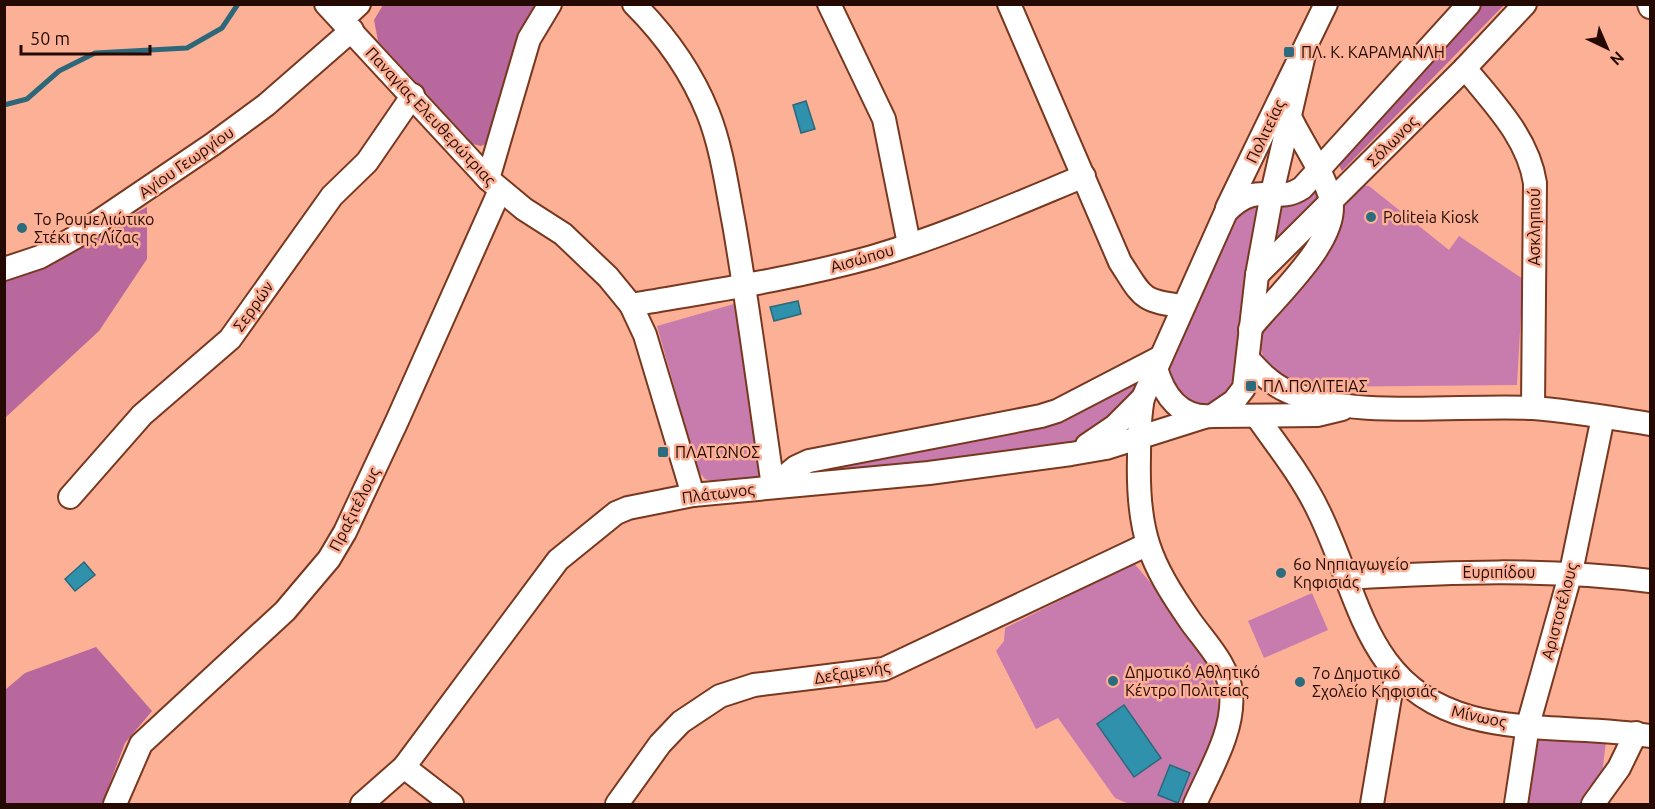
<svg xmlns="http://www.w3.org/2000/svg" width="1655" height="809" font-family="Ubuntu,sans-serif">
<rect width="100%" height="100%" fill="#fcb196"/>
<g fill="#c87cae">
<path d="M1359,184L1369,186L1449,250L1459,236L1523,279L1517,385L1310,387C1279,379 1254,365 1262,329L1341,205Z"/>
<polygon points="1316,187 1322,202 1271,252 1279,205"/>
<path d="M1257,206L1262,219L1238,335L1241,373L1228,399C1221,401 1212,406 1205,406C1183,408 1169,384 1169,365L1232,213Z"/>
<polygon points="741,302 762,477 712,481 705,479 698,471 657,326"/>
<polygon points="1140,380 1128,402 1102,427 1074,442 1036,449 823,472 821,465"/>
<path d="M1134,563C1166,602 1228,669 1217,722C1211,750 1196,778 1186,804H1129L1115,798L1058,718L1036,729L996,651L1004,641L1005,628Z"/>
<polygon points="1312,593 1328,630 1264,658 1248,621"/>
<polygon points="1536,736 1606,741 1601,783 1580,804 1526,804"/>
</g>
<g fill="#b8689d">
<polygon points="383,5 539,5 490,142 481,146 473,144 378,41 374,20"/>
<polygon points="1480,5 1504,5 1342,171 1338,163"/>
<polygon points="147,207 147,259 99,331 5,418 5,277 47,261"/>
<polygon points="96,647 152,711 125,743 102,804 5,804 5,690 25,673"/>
</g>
<g fill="#3091ad" stroke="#2c687a" stroke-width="1.5">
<polygon points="806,101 815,129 801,133 793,105"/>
<polygon points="798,301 801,314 774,321 770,307"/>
<polygon points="84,562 95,575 75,591 65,579"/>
<polygon points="1124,705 1161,758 1134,777 1097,724"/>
<polygon points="1170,765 1190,773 1178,803 1158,795"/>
</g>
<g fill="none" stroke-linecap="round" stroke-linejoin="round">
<polyline stroke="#2c687a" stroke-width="5" points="4,105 27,99 59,71 95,53 187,48 222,28 238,4"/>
<defs>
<g id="minor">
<polyline points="326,4 488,179 524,209 563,234 608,277 631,305 645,335 693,495"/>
<path d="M634,4C665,35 692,73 708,113C722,148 727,188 734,224C749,311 760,399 773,486"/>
<polyline points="829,4 884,119 909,244"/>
<path d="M1009,4L1120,262C1143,297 1140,301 1183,306"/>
<polyline points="1649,4 1650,7"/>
<polyline points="342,20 359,4"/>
<path d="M1465,68C1493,103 1528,137 1535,183L1533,408"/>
<polyline points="488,179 529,39 550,4"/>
<polyline points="1227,208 1326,4"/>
<polyline points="4,269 40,257 74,238 213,144 266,105 352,30"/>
<polyline points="1257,275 1465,68 1525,4"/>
<path d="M631,305C711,291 793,279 872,257C944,236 1014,205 1084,176"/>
<path d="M1250,329C1272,300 1341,240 1331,200C1323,171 1303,144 1290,117"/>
<path d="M1249,360C1260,372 1271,384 1287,391C1349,420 1463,404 1533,408C1572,411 1612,418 1650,424"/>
<path d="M1156,368C1164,396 1181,419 1212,416L1234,401L1244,388L1257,275L1272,193L1305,50"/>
<polyline points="1212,416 1317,415 1342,409"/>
<path d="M1257,417C1279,448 1303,478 1319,512C1361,598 1365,688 1470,717C1528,733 1591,726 1650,736"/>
<polyline points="1087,445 1115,426 1143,398"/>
<polyline points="773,486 796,467 809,461 1041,416 1057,411 1161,357"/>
<polyline points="70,497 142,415 230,339 332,196 367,162 413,95"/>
<path d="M1347,578C1453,572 1545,568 1650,581"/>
<polyline points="404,767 452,804"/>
<polyline points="115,804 141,744 285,611 329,559 345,532 397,421 500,190"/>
<polyline points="362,804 404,767 558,560 616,513 628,508 693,495 929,473 1071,454 1106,448 1204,417"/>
<polyline points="617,804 660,744 681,722 720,696 754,685 884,669 1146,545"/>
<path d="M1195,804C1209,772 1235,730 1231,693C1229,666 1206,643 1191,622C1149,562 1137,532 1139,457C1139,437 1139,418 1143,398L1226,212C1259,178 1275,206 1302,188L1469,4"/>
<polyline points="1372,804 1390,697 1398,677"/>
<polyline points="1516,804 1528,725 1571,572 1603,417"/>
<polyline points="1593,804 1619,768 1636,733"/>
</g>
</defs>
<use href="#minor" stroke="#77381f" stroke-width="26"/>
<use href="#minor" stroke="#fff" stroke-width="22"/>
</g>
<g fill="#2b6c7f" stroke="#fcb196" stroke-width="2">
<rect x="1283" y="46" width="12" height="12" rx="3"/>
<circle cx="1371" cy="217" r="6"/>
<circle cx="22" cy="228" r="6"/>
<rect x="1245" y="380" width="12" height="12" rx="3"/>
<rect x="657" y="446" width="12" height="12" rx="3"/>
<circle cx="1281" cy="573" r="6"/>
<circle cx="1113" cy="681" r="6"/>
<circle cx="1300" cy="682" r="6"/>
</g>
<g text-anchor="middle" stroke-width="5" stroke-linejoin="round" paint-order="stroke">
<g font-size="16" fill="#240a02" stroke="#fcb196" text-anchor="start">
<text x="1301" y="58">ΠΛ. Κ. ΚΑΡΑΜΑΝΛΗ</text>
<text x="1383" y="223">Politeia Kiosk</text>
<text x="34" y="225">Το Ρουμελιώτικο<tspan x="34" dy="18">Στέκι της Λίζας</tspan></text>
<text x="1263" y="392">ΠΛ.ΠΟΛΙΤΕΙΑΣ</text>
<text x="675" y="458">ΠΛΑΤΩΝΟΣ</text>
<text x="1293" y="570">6ο Νηπιαγωγείο<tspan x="1293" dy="18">Κηφισιάς</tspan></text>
<text x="1125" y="678">Δημοτικό Αθλητικό<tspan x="1125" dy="18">Κέντρο Πολιτείας</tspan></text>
<text x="1312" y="679">7ο Δημοτικό<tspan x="1312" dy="18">Σχολείο Κηφισιάς</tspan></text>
</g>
<g font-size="16" fill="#240a02" stroke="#fcb196">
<text transform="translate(431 116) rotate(47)" y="6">Παναγίας Ελευθερώτριας</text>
<text transform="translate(1265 131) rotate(-64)" y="6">Πολιτείας</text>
<text transform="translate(1392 141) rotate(-45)" y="6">Σόλωνος</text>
<text transform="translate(186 162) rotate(-35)" y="6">Αγίου Γεωργίου</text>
<text transform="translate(1534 227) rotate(-90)" y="6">Ασκληπιού</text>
<text transform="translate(862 258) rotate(-16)" y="6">Αισώπου</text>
<text transform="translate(253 306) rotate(-55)" y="6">Σερρών</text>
<text transform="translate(718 493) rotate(-7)" y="6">Πλάτωνος</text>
<text transform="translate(354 509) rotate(-63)" y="6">Πραξιτέλους</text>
<text x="1499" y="578">Ευριπίδου</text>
<text transform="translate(1559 611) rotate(-75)" y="6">Αριστοτέλους</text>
<text transform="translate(852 672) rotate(-9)" y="6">Δεξαμενής</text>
<text transform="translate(1479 716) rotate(12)" y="6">Μίνωος</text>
</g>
</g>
<rect width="1655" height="809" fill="none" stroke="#240a02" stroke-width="12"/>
<g transform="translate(1607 48) rotate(136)" stroke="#fcb196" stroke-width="4.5" paint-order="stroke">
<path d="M0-4.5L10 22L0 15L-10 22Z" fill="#240a02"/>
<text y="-9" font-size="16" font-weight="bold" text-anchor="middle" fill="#240a02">N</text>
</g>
<path d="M21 45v9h129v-9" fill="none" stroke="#240a02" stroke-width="3"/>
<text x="30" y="45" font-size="18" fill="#240a02" stroke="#fcb196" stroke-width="4.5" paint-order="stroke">50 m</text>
</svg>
